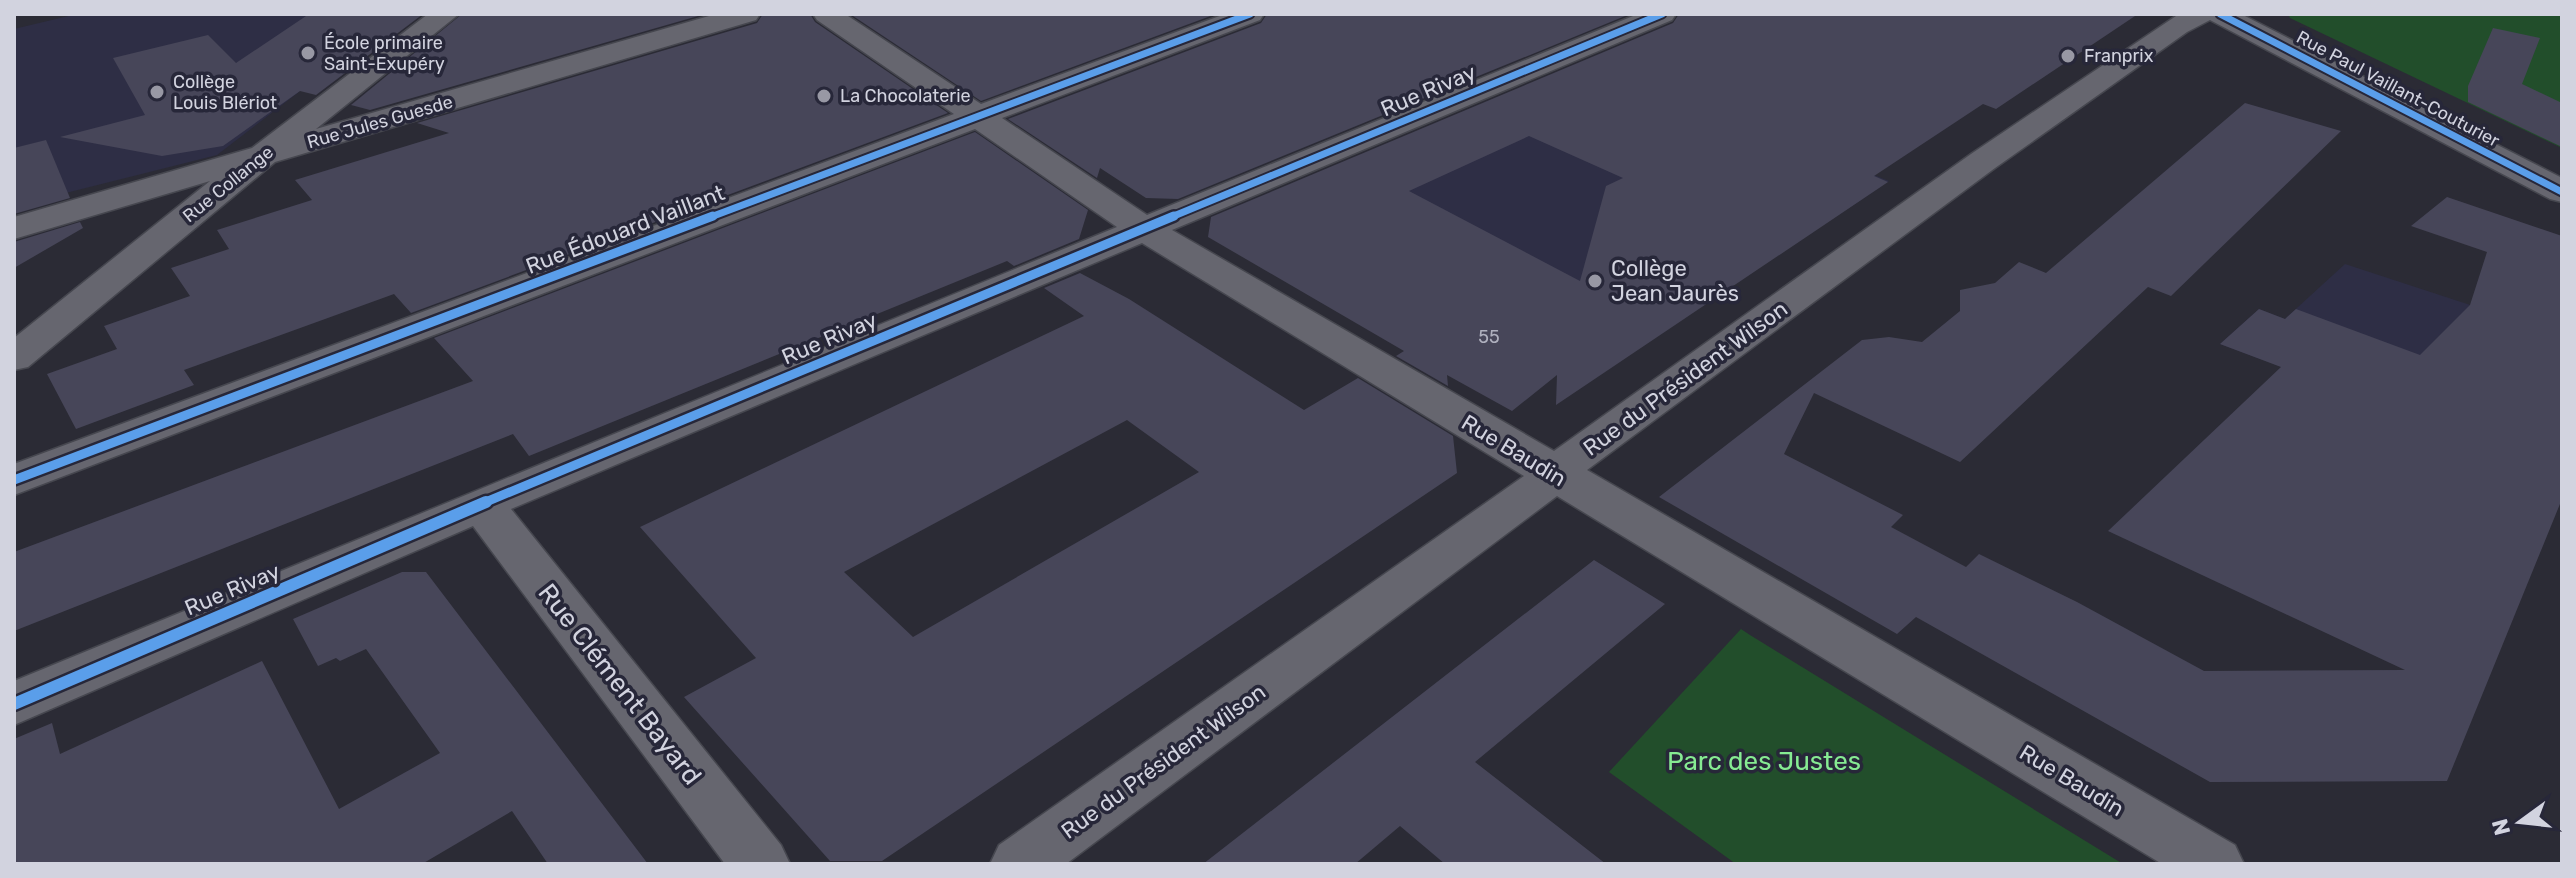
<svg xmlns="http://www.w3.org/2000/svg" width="2576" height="878" font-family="Rubik,sans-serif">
<rect width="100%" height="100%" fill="#2b2b35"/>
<g fill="#2e2e45">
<polygon points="77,14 400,14 217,155 14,206 14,29"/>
<polygon points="1592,63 1889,181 1606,370 1294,191"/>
<polygon points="2345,264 2562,335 2562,471 2220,344 2259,309 2285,319"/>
</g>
<g fill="#224e2b">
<polygon points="2288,14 2562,14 2562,148 2290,18"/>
<polygon points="1741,629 1750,635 2123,864 1736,864 1609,772"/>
</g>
<g fill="#474659" fill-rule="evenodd">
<polygon points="309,14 423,14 316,95 300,91 223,146 162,156 60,137 145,115 113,58 208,35 236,63"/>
<polygon points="462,14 705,14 370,110 351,105"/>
<polygon points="763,14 810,14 815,22 948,113 411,313 394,294 184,370 194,385 76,429 47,374 117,349 104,326 190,296 171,268 229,249 217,230 312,200 295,180 449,133 417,123 757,23"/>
<polygon points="850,14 1216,14 981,101"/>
<polygon points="1267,14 1630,14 1178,199 1146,198 1100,168 1097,178 1008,119 1261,23"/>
<path d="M1679,14H2138L1996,109L1983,104L1874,176L1888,182L1556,405L1557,375L1512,411L1447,375L1448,386L1396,356L1404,351L1208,237L1211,217L1673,23ZM1529,136L1623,178L1606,186L1580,281L1409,191Z"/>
<polygon points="2493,28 2540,38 2522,84 2562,103 2562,147 2468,102 2468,86"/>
<polygon points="2245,103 2341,131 2171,296 2148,287 1960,462 1814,393 1784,454 1903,515 1891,527 1966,567 1979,554 2077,602 2204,671 2405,670 2108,531 2281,367 2220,344 2259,309 2285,319 2296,309 2420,355 2470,305 2487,252 2411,226 2447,197 2562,236 2562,499 2447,781 2210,782 1916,617 1897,634 1659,497 1862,340 1889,337 1922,342 1960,311 1960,290 1995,283 2019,262 2046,273"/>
<polygon points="975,132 1088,210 1079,239 1014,266 1007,261 529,456 513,434 14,631 14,552 473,381 434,338"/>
<polygon points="46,140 70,198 14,214 14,148"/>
<polygon points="80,222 83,228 14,268 14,242"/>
<path d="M1080,273L1129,299L1304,410L1358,378L1453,436L1457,473L882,861H830L684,697L756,658L640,527L1084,316L1044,288ZM1127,420L1199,472L913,637L844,572Z"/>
<polygon points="1594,560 1665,604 1475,762 1606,864 1445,864 1400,826 1355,864 1203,864"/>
<polygon points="402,572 426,572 648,864 548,864 512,811 422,864 14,864 14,739 52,723 60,754 262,661 339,809 440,753 366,649 340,661 336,658 318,666 293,619"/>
</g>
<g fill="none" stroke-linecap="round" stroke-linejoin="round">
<defs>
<g id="minor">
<polygon points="428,14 459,14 316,129 716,14 760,14 756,20 275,162 28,367 14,370 14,338 210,181 14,239 14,217 252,148"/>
<polygon points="813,14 845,14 981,104 1225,14 1264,14 1260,20 1002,118 1147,215 1638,14 1676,14 1672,20 1172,230 1554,451 1971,154 2179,14 2241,14 2562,178 2562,202 2550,199 2210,20 2187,32 1995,168 1587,470 2235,845 2244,864 2162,864 1557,496 1066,864 990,864 999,845 1524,476 1142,243 511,509 781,845 790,864 725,864 473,526 14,725 14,681 1117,227 975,129 14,495 14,464 954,114 817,20"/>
</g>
</defs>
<use href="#minor" stroke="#46474f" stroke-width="3"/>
<use href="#minor" fill="#66666f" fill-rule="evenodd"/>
<defs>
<g id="cycleway-far2">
<polyline points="2220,14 2562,192"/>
<polyline points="708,218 1250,14"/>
<polyline points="1169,218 1662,14"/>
</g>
<g id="cycleway-far1">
<polyline points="14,480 713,216"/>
<polyline points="481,504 1174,216"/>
</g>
<polyline id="cycleway" points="14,704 486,502"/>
</defs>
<use href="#cycleway-far2" stroke="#272739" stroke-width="11"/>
<use href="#cycleway-far1" stroke="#272739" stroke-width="14"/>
<use href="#cycleway" stroke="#272739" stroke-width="17"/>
<use href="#cycleway-far2" stroke="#5a9eea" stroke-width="7"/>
<use href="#cycleway-far1" stroke="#5a9eea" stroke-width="9"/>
<use href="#cycleway" stroke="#5a9eea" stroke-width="12"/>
</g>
<g fill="#9898a4" stroke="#272739" stroke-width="3">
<circle cx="308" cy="53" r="8"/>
<circle cx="2068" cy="56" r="8"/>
<circle cx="157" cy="92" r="8"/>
<circle cx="824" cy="96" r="8"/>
<circle cx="1595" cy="281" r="8"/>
</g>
<g text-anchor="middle" stroke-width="7" stroke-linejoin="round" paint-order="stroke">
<g font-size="18" fill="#d2d3df" stroke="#272739" text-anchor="start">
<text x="324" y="49">École primaire<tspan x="324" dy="21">Saint-Exupéry</tspan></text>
<text x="2084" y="62">Franprix</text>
<text x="173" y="88">Collège<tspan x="173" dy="21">Louis Blériot</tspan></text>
<text x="840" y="102">La Chocolaterie</text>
</g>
<g font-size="18" fill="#d2d3df" stroke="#272739">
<text transform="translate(2398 89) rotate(28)" y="6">Rue Paul Vaillant-Couturier</text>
<text transform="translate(380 122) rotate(-16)" y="6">Rue Jules Guesde</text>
<text transform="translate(228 184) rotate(-39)" y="6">Rue Collange</text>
</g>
<g font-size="18" fill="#afb0be">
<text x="1489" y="343">55</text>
</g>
<g font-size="22" fill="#d2d3df" stroke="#272739">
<text transform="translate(1428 90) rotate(-23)" y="8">Rue Rivay</text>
<text transform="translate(625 229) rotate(-21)" y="8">Rue Édouard Vaillant</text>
<text transform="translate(829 338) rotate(-23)" y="8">Rue Rivay</text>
<text transform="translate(1685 378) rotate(-36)" y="8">Rue du Président Wilson</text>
<text transform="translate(1514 450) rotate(31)" y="8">Rue Baudin</text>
<text transform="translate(232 589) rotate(-23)" y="8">Rue Rivay</text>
<text transform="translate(1163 761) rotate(-36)" y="8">Rue du Président Wilson</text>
<text transform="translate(2072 780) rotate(31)" y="8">Rue Baudin</text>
</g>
<g font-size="22" fill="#d2d3df" stroke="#272739" text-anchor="start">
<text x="1611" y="276">Collège<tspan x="1611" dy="25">Jean Jaurès</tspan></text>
</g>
<g font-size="26" fill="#d2d3df" stroke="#272739">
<text transform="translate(620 684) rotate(52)" y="9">Rue Clément Bayard</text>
</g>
<g font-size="26" fill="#86eb92" stroke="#272739">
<text x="1764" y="770">Parc des Justes</text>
</g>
</g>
<rect width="2576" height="878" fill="none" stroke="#d2d3df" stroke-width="32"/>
<g transform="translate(2520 822) rotate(255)" stroke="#272739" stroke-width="6" paint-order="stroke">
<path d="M0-6L14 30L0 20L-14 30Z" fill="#d2d3df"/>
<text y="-12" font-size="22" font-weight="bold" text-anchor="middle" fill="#d2d3df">N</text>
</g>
</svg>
